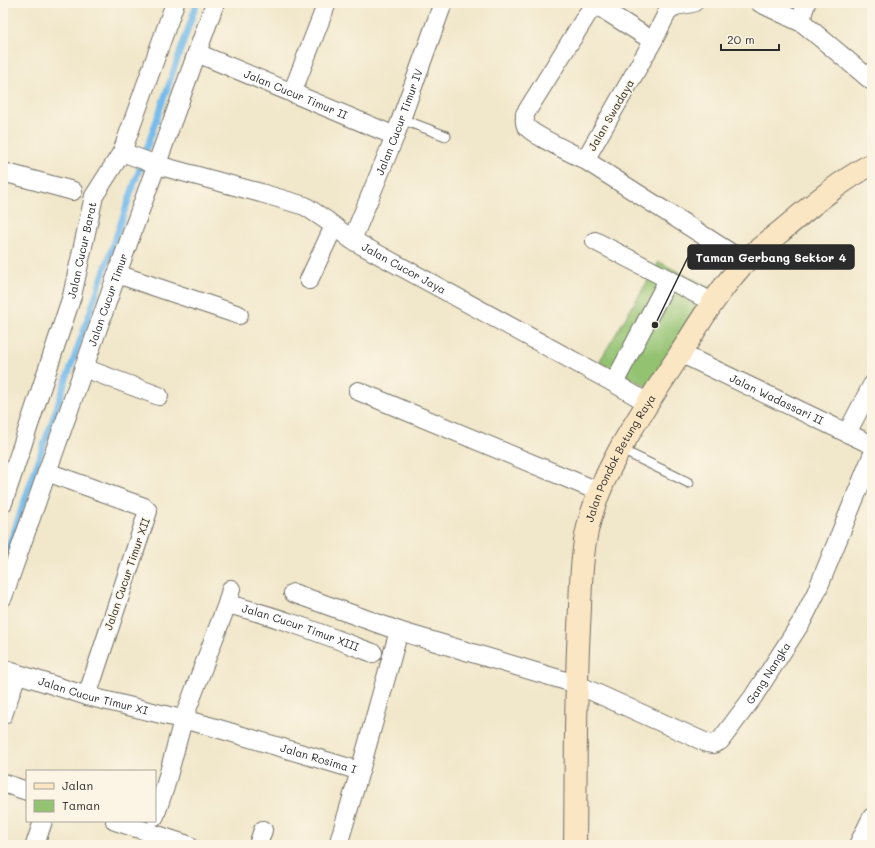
<svg xmlns="http://www.w3.org/2000/svg" width="875" height="848" font-family="Mali,sans-serif">
<rect width="100%" height="100%" fill="#fcf5e5"/>
<filter id="ink" filterUnits="userSpaceOnUse"><feTurbulence type="fractalNoise" baseFrequency=".025" numOctaves="2"/><feDisplacementMap in="SourceGraphic" scale="8" xChannelSelector="R" yChannelSelector="G"/><feConvolveMatrix kernelMatrix="1 2 1 2 8 2 1 2 1" color-interpolation-filters="sRGB"/></filter>
<filter id="wash" filterUnits="userSpaceOnUse"><feTurbulence type="fractalNoise" baseFrequency=".012" numOctaves="4" result="noise"/><feDisplacementMap in="SourceGraphic" scale="16" xChannelSelector="R" yChannelSelector="G"/><feGaussianBlur stdDeviation="0.9" result="paint"/><feColorMatrix in="noise" values="0 0 0 0 0 0 0 0 0 0 0 0 0 0 0 0 0 1.4 0 .05"/><feComposite in="paint" operator="in"/></filter>
<g filter="url(#wash)">
<rect width="100%" height="100%" fill="#f1e7cb"/>
<polygon fill="#93c271" stroke="#5f764e" points="659,262 711,288 650,388 599,362"/>
<g fill="none" stroke-linecap="round" stroke-linejoin="round">
<polyline stroke="#75bbec" stroke-width="6" points="3,562 197,3"/>
</g>
</g>
<g filter="url(#ink)">
<g fill="none" stroke-linecap="round" stroke-linejoin="round">
<defs>
<g id="lane">
<polyline points="401,119 446,136"/>
<polyline points="620,449 689,483"/>
</g>
<g id="street">
<polyline points="693,3 675,6 667,13 653,41 585,160 745,262"/>
<polyline points="760,3 804,24"/>
<polyline points="806,3 802,16 804,24 872,81"/>
<path id="s1" d="M197,53L395,136"/>
<polyline points="292,93 327,3"/>
<path id="s2" d="M122,152L157,165L261,193L305,206L326,220L352,240L614,383L648,403"/>
<path d="M585,160C574,154 532,135 526,126C524,122 525,118 525,114L590,10L598,7L601,8L653,41"/>
<polyline points="3,172 73,191"/>
<path id="s3" d="M352,240L395,136L443,3"/>
<polyline points="595,241 712,302"/>
<polyline points="117,274 239,315"/>
<polyline points="309,280 334,226"/>
<path id="s4" d="M680,353L872,445"/>
<polyline points="84,368 159,396"/>
<polyline points="614,383 668,280"/>
<polyline points="358,391 600,492"/>
<polyline points="847,433 872,385"/>
<polyline points="47,472 144,507 148,511 87,696"/>
<path id="s5" d="M3,503L72,296L94,196L122,152L175,3"/>
<path id="s6" d="M293,593L399,631L576,684L707,743L713,744L720,741L753,697L802,621L816,593L872,456"/>
<path id="s7" d="M3,597L117,274L215,3"/>
<path id="s8" d="M227,604C277,616 325,635 373,653"/>
<path id="s9" d="M3,669L87,696L206,725L360,771L399,631"/>
<polyline points="3,715 17,674"/>
<polyline points="3,783 27,791"/>
<polyline points="155,816 165,787 183,720 227,604 231,589"/>
<polyline points="115,821 188,845"/>
<polyline points="35,845 43,821"/>
<polyline points="258,845 263,830"/>
<polyline points="338,845 360,771"/>
<polyline points="858,845 872,817"/>
</g>
<g id="secondary">
<path id="s10" d="M575,845C576,772 575,700 579,627C581,597 580,566 586,536C598,472 645,408 680,354C700,322 718,291 744,263C754,252 768,242 780,232C810,207 837,183 872,164"/>
</g>
</defs>
<use href="#lane" stroke="#706d63" stroke-width="11"/>
<use href="#street" stroke="#706d63" stroke-width="20"/>
<use href="#secondary" stroke="#706d63" stroke-width="24"/>
<use href="#lane" stroke="#fff" stroke-width="9"/>
<use href="#street" stroke="#fff" stroke-width="18"/>
<use href="#secondary" stroke="#fbe6c4" stroke-width="22"/>
</g>
</g>
<g text-anchor="middle" stroke-width="3" stroke-linejoin="round" paint-order="stroke">
<g font-size="11" fill="#2b2b2b" stroke="#fcf5e5">
<text dy="4" stroke="none"><textPath href="#s1" startOffset="107">Jalan Cucur Timur II</textPath></text>
<text transform="translate(611 115) rotate(-60)" y="4">Jalan Swadaya</text>
<text dy="4" stroke="none"><textPath href="#s3" startOffset="127">Jalan Cucur Timur IV</textPath></text>
<text dy="4" stroke="none"><textPath href="#s5" startOffset="265">Jalan Cucur Barat</textPath></text>
<text dy="4" stroke="none"><textPath href="#s2" startOffset="308">Jalan Cucor Jaya</textPath></text>
<text dy="4" stroke="none"><textPath href="#s7" startOffset="315">Jalan Cucur Timur</textPath></text>
<text dy="4" stroke="none"><textPath href="#s4" startOffset="107">Jalan Wadassari II</textPath></text>
<text dy="4" stroke="none"><textPath href="#s10" startOffset="395">Jalan Pondok Betung Raya</textPath></text>
<text transform="translate(127 574) rotate(-71)" y="4">Jalan Cucur Timur XII</text>
<text dy="4" stroke="none"><textPath href="#s8" startOffset="77">Jalan Cucur Timur XIII</textPath></text>
<text dy="4" stroke="none"><textPath href="#s6" startOffset="538">Gang Nangka</textPath></text>
<text dy="4" stroke="none"><textPath href="#s9" startOffset="94">Jalan Cucur Timur XI</textPath></text>
<text dy="4" stroke="none"><textPath href="#s9" startOffset="328">Jalan Rosima I</textPath></text>
</g>
</g>
<path fill="none" stroke="#2b2b2b" stroke-width="1.5" d="M655 325L688 257"/>
<circle fill="#2b2b2b" stroke="#fcf5e5" stroke-width="1.5" cx="655" cy="325" r="4"/>
<rect fill="#2b2b2b" stroke="#2b2b2b" stroke-width="1.5" x="688" y="245" width="166" height="24" rx="4"/>
<g font-size="12" text-anchor="middle" font-weight="bold" fill="#fff">
<text x="771" y="262">Taman Gerbang Sektor 4</text>
</g>
<rect width="875" height="848" fill="none" stroke="#fcf5e5" stroke-width="16"/>
<rect x="26" y="770" width="130" height="52" fill="#fcf5e5" stroke="#a8a49b"/>
<rect x="34" y="783" width="20" height="6" fill="#fbe6c4" stroke="#a8a49b"/>
<text x="62" y="790" font-size="12" fill="#2b2b2b">Jalan</text>
<rect x="34" y="800" width="20" height="12" fill="#93c271" stroke="#a8a49b"/>
<text x="62" y="810" font-size="12" fill="#2b2b2b">Taman</text>
<path d="M721 44v6h58v-6" fill="none" stroke="#2b2b2b" stroke-width="2"/>
<text x="727" y="44" font-size="12" fill="#2b2b2b" stroke="#fcf5e5" stroke-width="3" paint-order="stroke">20 m</text>
</svg>
